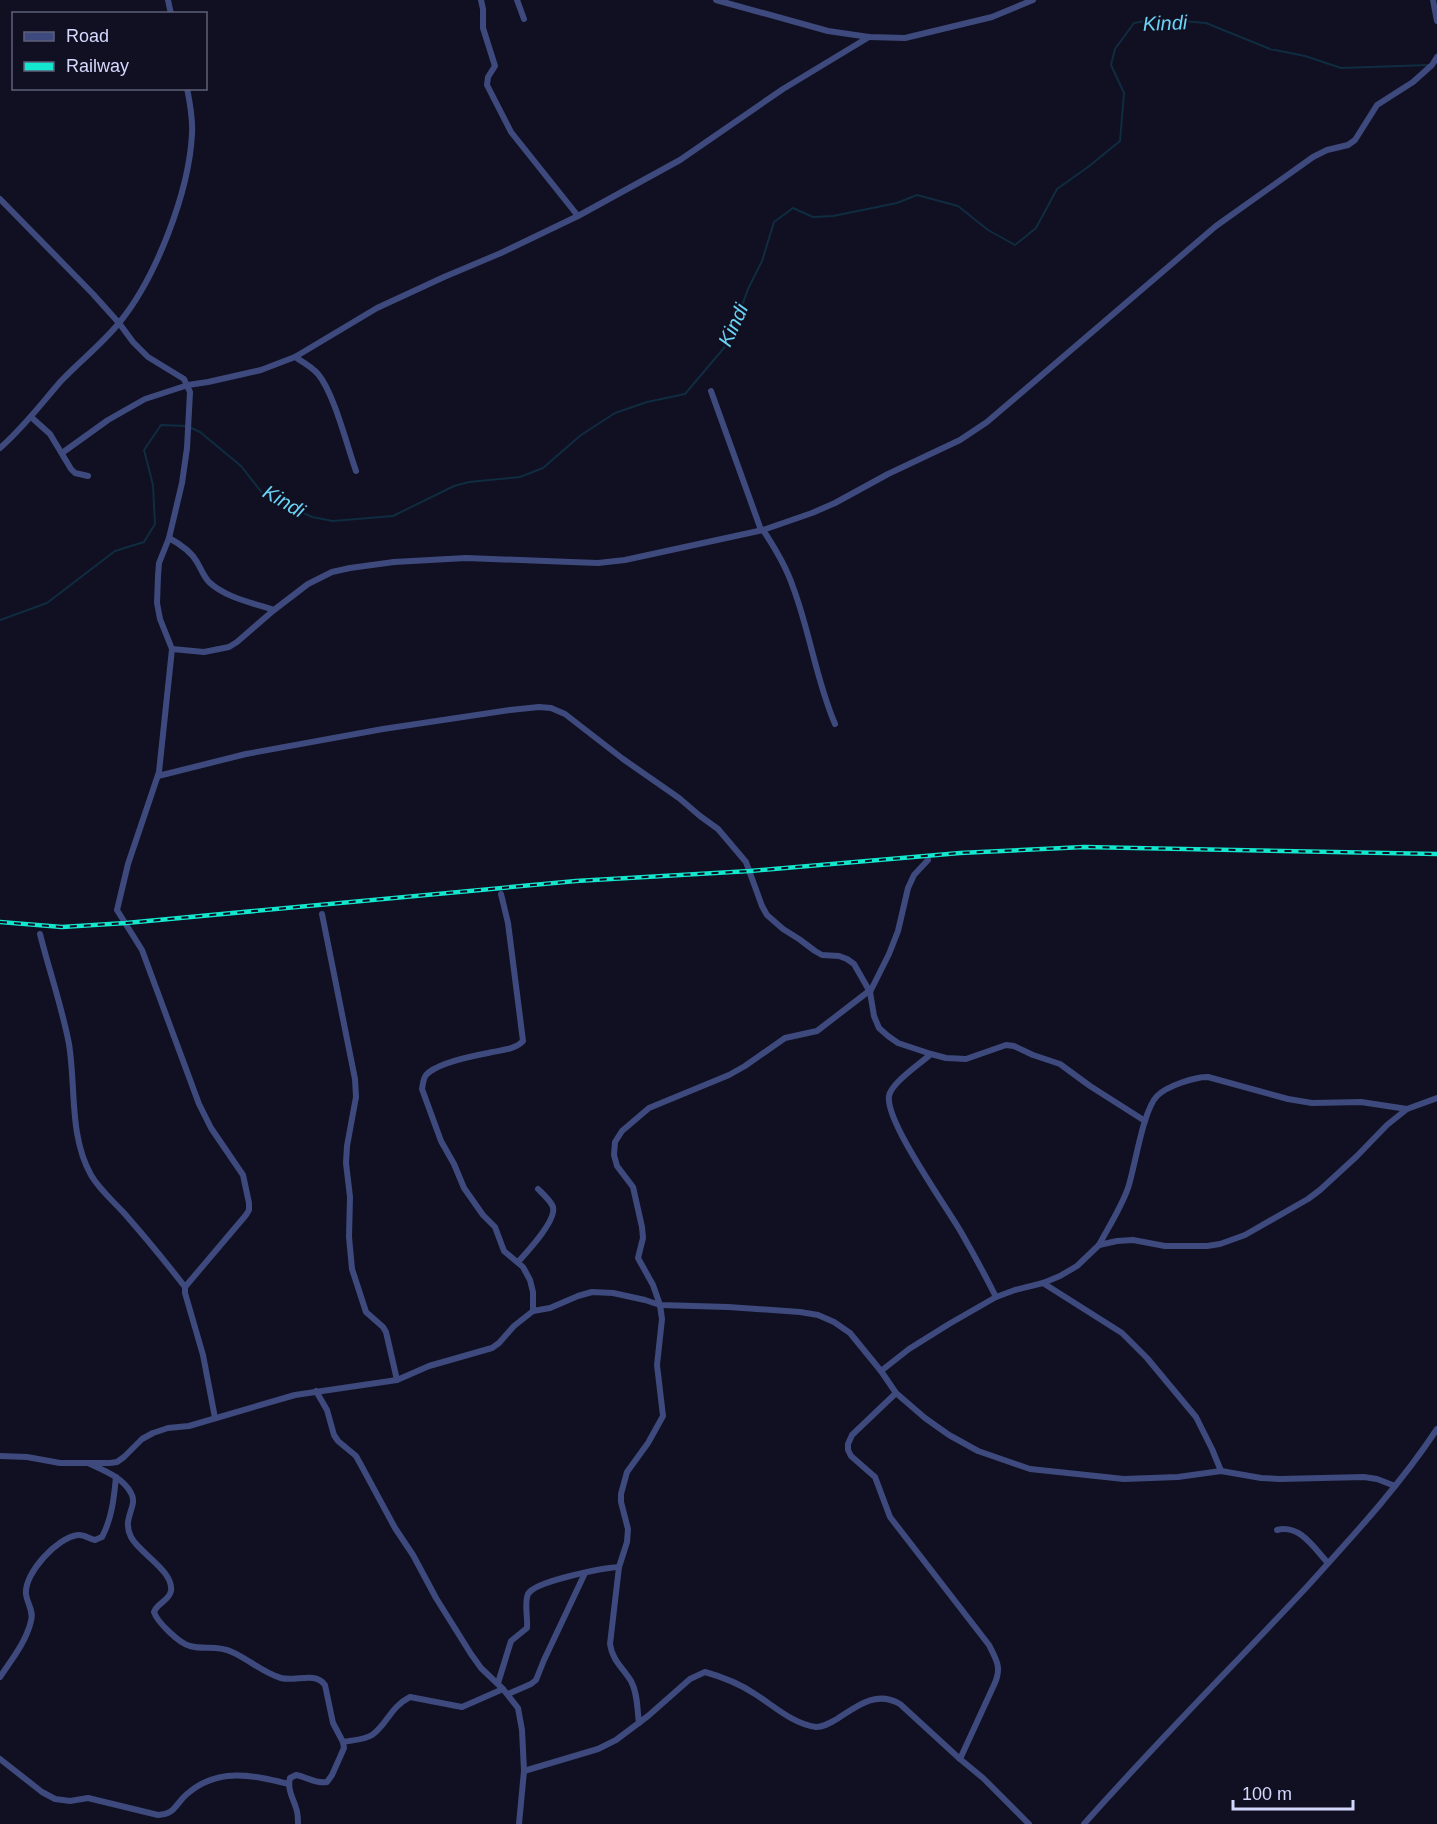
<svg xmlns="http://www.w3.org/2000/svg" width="1437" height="1824" font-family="Arial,sans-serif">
<rect width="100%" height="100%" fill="#101022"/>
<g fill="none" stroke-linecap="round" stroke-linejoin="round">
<polyline stroke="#102c41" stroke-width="2" points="0,620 47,603 115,551 144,542 155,524 153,485 144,450 161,425 187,426 200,432 241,466 263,494 312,517 333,521 393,516 454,486 469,482 520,477 543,468 581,435 615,413 647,402 685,394 729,342 748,289 762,261 774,222 793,208 813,217 833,216 897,203 917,195 958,206 988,230 1015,245 1036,228 1057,189 1088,167 1120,141 1124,93 1111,65 1115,49 1134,23 1157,19 1206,23 1270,49 1305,56 1341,68 1429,65"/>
<g stroke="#3e4a7d" stroke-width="6">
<polyline points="168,0 171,14"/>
<polyline points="481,0 483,9 483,28 495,66 488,77 487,85 511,132 578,216"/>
<polyline points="517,0 524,19"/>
<polyline points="716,0 828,31 869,37 905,38 992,17 1033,0"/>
<polyline points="1433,0 1437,21"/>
<polyline points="0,199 93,294 119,323 133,342 148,357 184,379 190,392 187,448 182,483 169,538 159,563 158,576 157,603 160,619 172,649 159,772 128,864 117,910 142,950 199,1104 211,1128 243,1175 249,1203 249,1210 246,1215 185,1287 185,1293 203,1355 215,1418"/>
<path d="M295,357C303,362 312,367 318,374C334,393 347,446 356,471"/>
<polyline points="711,391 761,530"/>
<polyline points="31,417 50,434 71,469 75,473 88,476"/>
<path d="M0,448C23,428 41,404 61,381C80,361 102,344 119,323C156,278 189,192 192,134C193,119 190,103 187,88"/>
<polyline points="62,453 108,420 145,399 188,385 208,382 261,370 295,357 377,308 444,277 501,253 578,216 680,160 783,89 869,37"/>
<path d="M763,530C775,548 786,566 793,587C810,632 816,680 835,724"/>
<path d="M169,538C180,544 191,551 197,562C201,569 204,577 209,582C226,598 253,603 274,610"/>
<polyline points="172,649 204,652 229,647 237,642 274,610 308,584 332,572 350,568 394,562 466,558 571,562 598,563 625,560 763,530 812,513 835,503 888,474 960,440 987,422 1216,226 1313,157 1327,150 1348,145 1355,140 1377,105 1413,82 1432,65 1437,57"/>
<polyline points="158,776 246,754 383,729 510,710 539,707 551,708 565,714 623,759 679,798 700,816 718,829 746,862 762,906 767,915 783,929 799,939 815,951 822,955 839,956 847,959 854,964 870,992"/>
<polyline points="928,860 914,875 908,888 898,931 889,954 870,992 874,1016 879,1028 888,1036 898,1043 931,1054 946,1058 966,1059 1006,1045 1014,1046 1033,1055 1060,1064 1090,1086 1145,1121"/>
<path d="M501,894L508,923L523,1041C515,1050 500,1050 488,1053C472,1056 437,1063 426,1075C423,1079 423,1084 422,1089L441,1141L454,1164L464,1188L483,1215L495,1227L504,1251L523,1267L530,1280L533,1292V1311"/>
<polyline points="322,914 355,1079 356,1097 347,1146 346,1163 350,1197 349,1237 352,1269 366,1312 383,1327 386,1332 397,1380"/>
<path d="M40,934C49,970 62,1007 69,1044C76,1087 69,1136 91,1175C99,1189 112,1200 124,1213C145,1237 165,1261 185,1287"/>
<path d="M931,1054C921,1063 891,1083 889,1096C885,1121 946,1206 961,1232C973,1253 985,1275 996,1297"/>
<path d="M1099,1245C1109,1226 1121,1208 1128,1188C1135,1167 1143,1110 1157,1096C1167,1086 1194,1077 1208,1077L1288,1099L1312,1103L1361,1102L1407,1109L1437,1098"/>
<path d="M518,1262C527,1252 557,1220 553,1207C551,1201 543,1194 538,1189"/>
<polyline points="1043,1283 1122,1333 1147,1358 1196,1417 1212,1449 1221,1471"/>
<polyline points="881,1371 909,1349 949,1324 996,1297 1015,1290 1043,1283 1060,1276 1077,1266 1099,1245 1117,1241 1133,1240 1165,1246 1207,1246 1220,1244 1245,1235 1308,1199 1320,1190 1357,1156 1387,1125 1407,1109"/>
<polyline points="316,1391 327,1410 334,1435 338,1441 356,1456 361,1465 395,1528 413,1555 436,1598 471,1654 481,1668 503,1689 518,1708 522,1730 524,1771 519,1824"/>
<path d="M896,1393L852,1435L848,1444V1450L851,1456L875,1477L890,1517L989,1645C997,1661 1002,1668 994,1685L960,1759"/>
<polyline points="0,1456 27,1457 60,1463 110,1463 117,1462 124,1457 142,1439 153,1433 168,1428 189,1426 295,1395 397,1380 429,1366 492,1348 499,1343 514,1326 533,1311 550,1308 578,1296 592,1292 613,1293 645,1300 660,1305 728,1307 800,1312 818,1315 834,1322 850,1333 881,1371 896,1393 925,1418 949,1435 978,1451 1030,1469 1124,1479 1178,1477 1221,1471 1261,1478 1280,1479 1364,1477 1377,1479 1395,1486"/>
<path d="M90,1464C105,1471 123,1478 131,1493C139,1506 121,1518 131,1537C139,1553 174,1571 171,1591C169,1601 157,1603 154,1612C157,1622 180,1644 190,1646C204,1650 218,1645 232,1652C248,1659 264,1673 281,1678C296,1682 315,1671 325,1685L333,1723L343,1742L344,1748L332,1775L327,1782C316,1784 307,1777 296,1775L290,1778C287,1789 293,1798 296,1808C298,1813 298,1819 298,1824"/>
<path d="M1277,1530C1300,1524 1314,1548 1328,1563"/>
<path d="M0,1677C12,1659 26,1642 31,1621C34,1610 27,1604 26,1594C24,1573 58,1537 78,1535C84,1534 89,1539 95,1540L102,1537C112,1518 114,1498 116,1477"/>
<path d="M498,1683L511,1641L527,1628C528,1618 524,1603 528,1594C535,1581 603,1568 619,1567"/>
<polyline points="508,1694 531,1684 536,1680 544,1660 585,1573"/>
<path d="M639,1723C637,1709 638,1694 631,1681C623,1668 612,1660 610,1644L619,1567L627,1542L628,1529L621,1502V1494L627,1472L648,1443L663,1416L657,1365L662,1319L660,1305L653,1285L638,1258L643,1238L642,1227L633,1187L617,1166L614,1155L615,1142L622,1131L649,1108L729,1075L745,1066L785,1038L817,1031L869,991"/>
<path d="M343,1742C353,1740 364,1740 372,1735C387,1725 390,1707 410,1697L462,1707L503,1689"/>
<path d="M0,1759L42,1792L55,1799L70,1801L88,1798L158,1815C176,1814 175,1804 187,1794C218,1767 252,1775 289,1784"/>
<path d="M524,1771L598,1749L616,1740L648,1716L690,1679L705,1672C723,1677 740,1684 755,1694C774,1706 793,1724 816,1727C824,1727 830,1723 837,1719C857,1706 876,1690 900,1704L960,1759L983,1778L1029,1824"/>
<path d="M1084,1824C1155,1744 1230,1669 1303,1591C1350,1539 1398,1488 1437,1429"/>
</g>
<defs>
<polyline id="rail" points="0,922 62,927 126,923 576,881 750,871 960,853 1084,847 1437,854"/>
</defs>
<use href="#rail" stroke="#13e8ce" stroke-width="4.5"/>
<use href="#rail" stroke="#101022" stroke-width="2" stroke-dasharray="7" stroke-linecap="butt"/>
</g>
<g text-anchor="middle" stroke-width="4.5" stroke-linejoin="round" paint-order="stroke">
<g font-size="20" font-style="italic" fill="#6ad2f3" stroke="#101022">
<text transform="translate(1165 23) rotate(-2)" y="7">Kindi</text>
<text transform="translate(733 325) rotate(-65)" y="7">Kindi</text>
<text transform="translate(284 501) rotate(30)" y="7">Kindi</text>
</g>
</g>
<rect x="12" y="12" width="195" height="78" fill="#101022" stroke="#5e6079" stroke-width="1.5"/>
<rect x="24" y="32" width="30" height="9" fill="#3e4a7d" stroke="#5e6079" stroke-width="1.5"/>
<text x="66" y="42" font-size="18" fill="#d4d8fc">Road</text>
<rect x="24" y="62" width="30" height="9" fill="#13e8ce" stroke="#5e6079" stroke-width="1.5"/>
<text x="66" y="72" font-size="18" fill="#d4d8fc">Railway</text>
<path d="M1233 1800v9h120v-9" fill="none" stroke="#d4d8fc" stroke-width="3"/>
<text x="1242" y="1800" font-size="18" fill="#d4d8fc" stroke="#101022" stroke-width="4.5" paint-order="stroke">100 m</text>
</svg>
